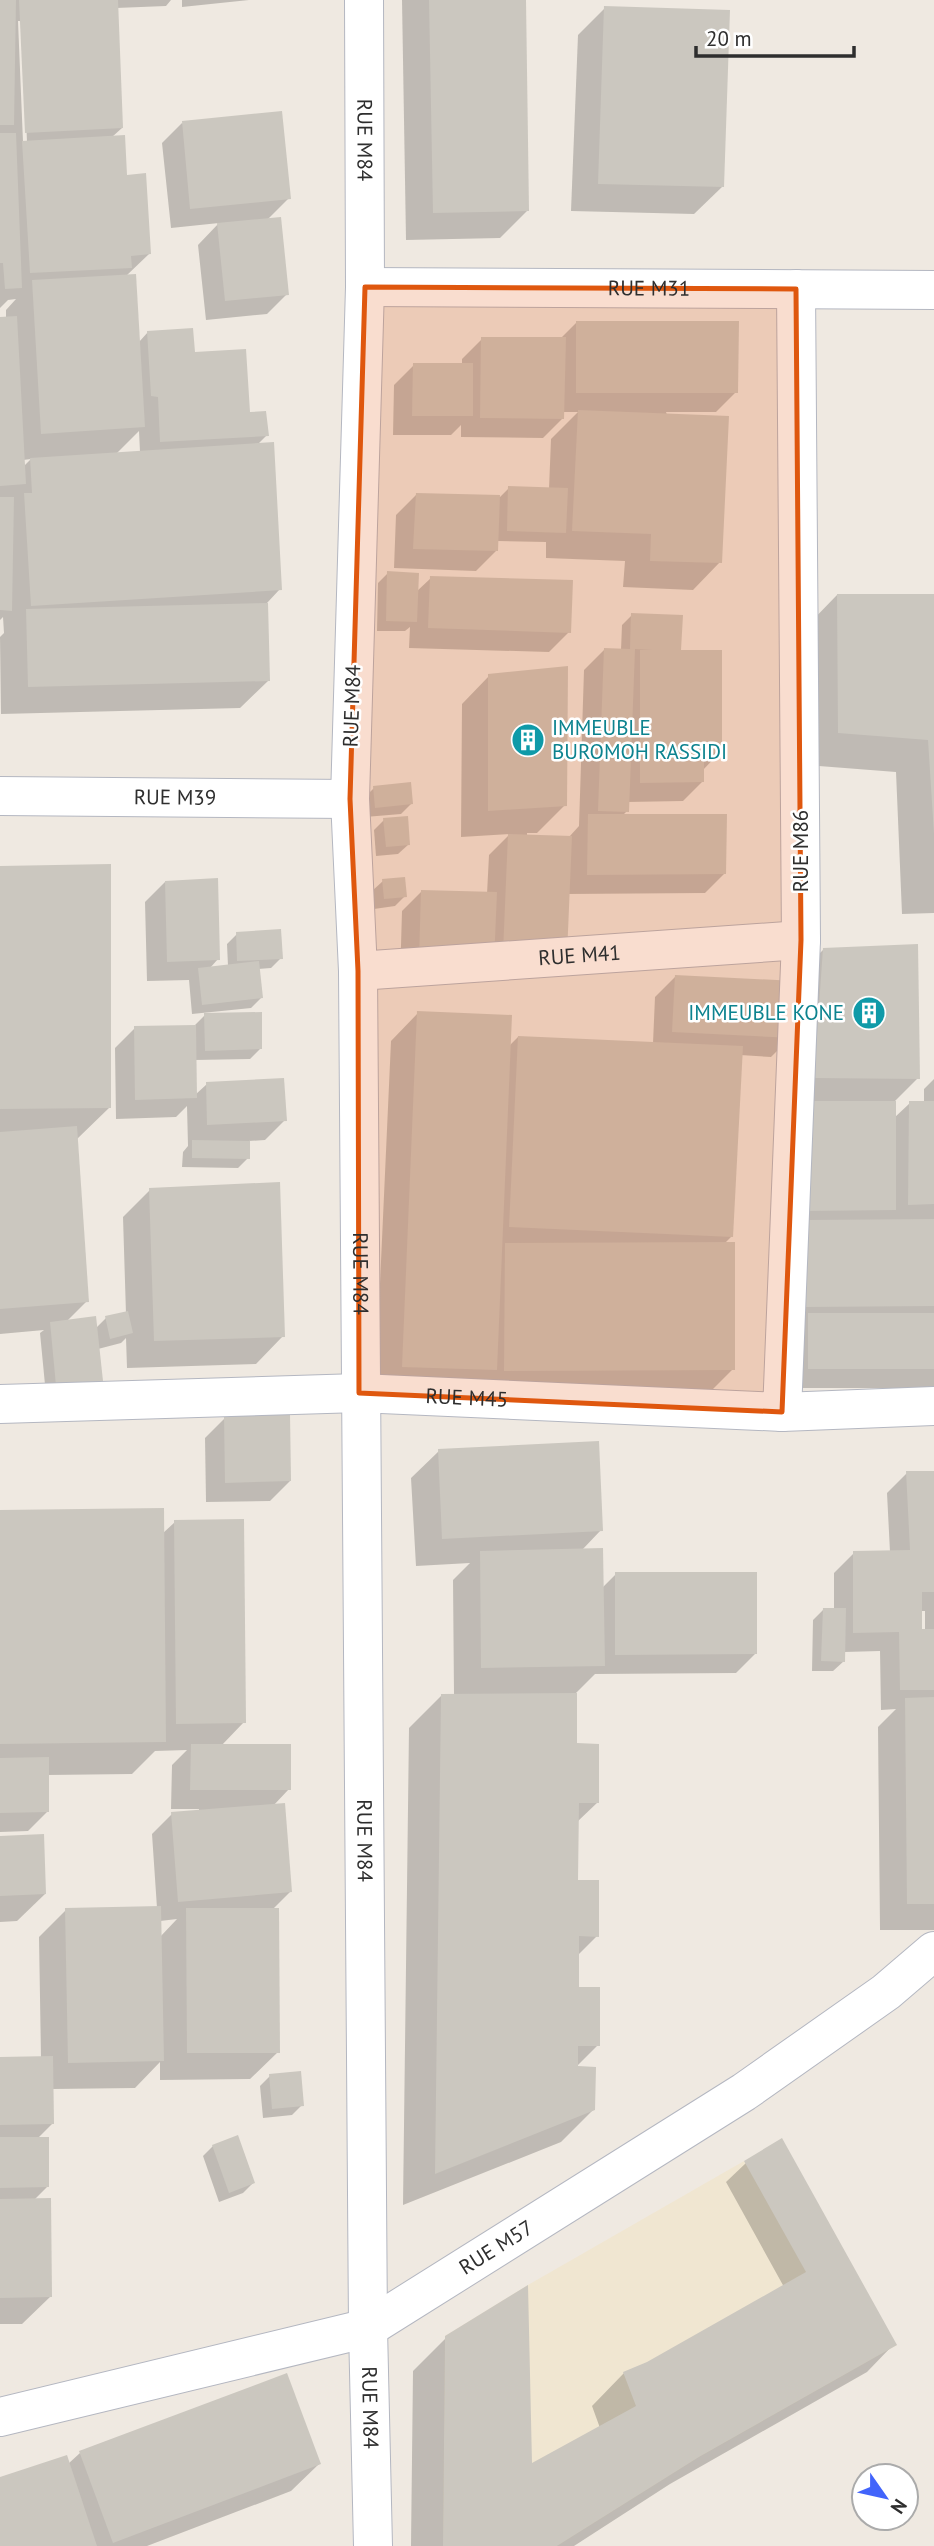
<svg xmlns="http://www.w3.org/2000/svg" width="934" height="2546" font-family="'PT Sans',sans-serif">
<rect width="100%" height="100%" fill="#efe9e1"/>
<polygon fill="#f0e6d1" points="744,2161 897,2345 699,2457 557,2546 443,2546 445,2336 528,2285"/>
<g fill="#0003" fill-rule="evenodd">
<path d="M0,0H171L166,6L116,8L122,128L112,137L149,254L126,276L139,342L148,332L193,354L267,435L257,445L280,589L267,603L268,681L240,708L1,714L0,637L4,633L3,617L0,620V319H6V310L16,299L8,300L0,308ZM18,21H22L27,142H23ZM139,431L140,452L116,454ZM31,459L23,467V460Z"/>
<polygon points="182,0 249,0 182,7"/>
<polygon points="402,0 524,0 528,210 500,238 406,240"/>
<polygon points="605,8 722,187 694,214 571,211 578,35"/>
<polygon points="182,123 289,198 267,220 287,294 267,314 206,320 198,245 219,223 171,228 162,143"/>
<polygon points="576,323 736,392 716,412 666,412 720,562 693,590 623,587 625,561 546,558 546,542 497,541 496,551 476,571 394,568 396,515 416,495 500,497 509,488 549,489 551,439 578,412 563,412 563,418 543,438 461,437 461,425 451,435 393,435 394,385 414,365 462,365 462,359 482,339 560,339"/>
<polygon points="388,573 416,592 431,578 569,632 549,652 409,648 410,627 405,631 377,631 378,583"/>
<polygon points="837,595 934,596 934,913 902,914 896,772 806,765 805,628"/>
<polygon points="632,615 680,652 721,751 703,770 703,781 683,801 627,802 627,811 622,816 725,873 705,893 567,894 565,954 400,979 402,911 422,891 487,894 489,855 510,834 461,837 462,704 489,676 565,805 537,833 527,833 527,836 569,837 579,826 584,670 604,650 621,650 622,625"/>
<polygon points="374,788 411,804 401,814 365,817 364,798"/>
<polygon points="384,820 409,844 398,854 376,856 374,830"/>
<polygon points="0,867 110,1107 76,1140 87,1301 67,1321 96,1328 106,1318 126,1314 123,1217 150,1190 283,1336 256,1364 127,1368 126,1338 121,1343 98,1349 101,1380 91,1390 46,1395 40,1333 44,1330 0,1334"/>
<polygon points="383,881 405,896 395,906 374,909 372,891"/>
<polygon points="165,882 218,959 210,968 228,966 227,944 237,934 281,958 271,968 258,969 261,998 251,1008 192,1014 189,980 147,981 145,902"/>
<polygon points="824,949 918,1078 895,1101 894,1118 910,1103 924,1103 924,1089 934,1079 934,1388 788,1388 787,1041 771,1057 740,1055 732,1236 724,1244 733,1369 705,1397 375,1394 391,1041 418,1013 508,1047 518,1037 653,1043 655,997 675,977 791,982"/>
<polygon points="206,1014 260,1049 250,1059 195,1060 195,1095 207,1084 285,1120 265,1140 248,1141 248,1158 238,1168 182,1167 183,1152 188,1146 187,1106 176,1117 116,1119 115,1048 135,1028 194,1026"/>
<polygon points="225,1418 290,1481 270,1501 206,1502 205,1438"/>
<polygon points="439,1451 601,1530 582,1550 602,1588 616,1574 756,1653 736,1673 595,1674 576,1693 575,1745 598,1802 577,1822 577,1882 597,1936 577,1956 577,1989 598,2045 575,2068 594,2109 561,2142 403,2205 409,1728 442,1695 454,1695 453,1580 470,1563 416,1566 411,1478"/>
<path d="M934,1472V1930H880L878,1727L896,1709L881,1710L880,1651L844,1652V1661L833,1671H812L813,1620L823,1610H834V1573L854,1553L890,1552L887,1493L907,1473ZM920,1611H925V1631H921Z"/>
<path d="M0,1512L162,1534L175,1522L244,1722L221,1746L289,1789L273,1806L291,1891L272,1910L278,2052L250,2079L160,2080V2062L135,2088L52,2089L53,2123L37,2139L47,2187L34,2200L50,2297L22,2324H0V2059L41,2058L39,1937L66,1910L157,1908L152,1834L172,1814L199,1812V1809H171L172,1765L187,1750L155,1751L132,1774L47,1775L48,1811L28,1831L0,1832ZM177,1919L160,1937V1921Z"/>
<polygon points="0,1837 45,1894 17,1921 0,1922"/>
<polygon points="270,2076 302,2105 292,2115 263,2118 260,2086"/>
<polygon points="213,2146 253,2183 243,2193 219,2202 203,2156"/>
<polygon points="746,2163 894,2344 867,2372 670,2484 574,2546 411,2546 413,2371 446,2338 531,2466 600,2428 592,2406 624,2373 648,2363 784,2287 726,2182"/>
<polygon points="80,2453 319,2464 291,2491 147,2546 0,2546 0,2479 68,2464"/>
</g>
<g fill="#cbc7bf">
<polygon points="0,0 16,0 14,125 0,125"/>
<polygon points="19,0 118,0 123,128 25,133"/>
<polygon points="429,0 526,0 529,211 433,213"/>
<polygon points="604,6 730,10 724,187 598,184"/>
<polygon points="282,111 291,199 190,209 182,121"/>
<polygon points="0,133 16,133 22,288 5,289 3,263 0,263"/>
<polygon points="125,135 127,175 146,173 151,254 131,256 132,268 30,273 22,141"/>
<polygon points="281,217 289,295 225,301 217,223"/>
<polygon points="136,274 145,427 41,434 32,280"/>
<polygon points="17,316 26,484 0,486 0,317"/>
<polygon points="576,321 739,321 738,393 576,393"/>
<polygon points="193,328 195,352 246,349 250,412 266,411 269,436 160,442 158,397 151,396 147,331"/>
<polygon points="481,337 566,337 564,419 480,418"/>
<polygon points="413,363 473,363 473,416 412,416"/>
<polygon points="578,410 729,416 722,563 650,561 651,534 572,531"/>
<polygon points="274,442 282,590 31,606 24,493 32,493 30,458"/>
<polygon points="508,486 568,488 566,533 507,531"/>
<polygon points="416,493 500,495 498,551 413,549"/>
<polygon points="0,497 14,497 12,611 0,610"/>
<polygon points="387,571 419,573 417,622 386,621"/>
<polygon points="430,576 573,580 571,633 428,628"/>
<polygon points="837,594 934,594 934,834 928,740 838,733"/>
<polygon points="268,603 270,681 28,687 26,609"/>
<polygon points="631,613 683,615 681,650 722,650 722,752 704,753 704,782 640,783 640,650 652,650 635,649 629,812 598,811 604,648 630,649"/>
<polygon points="568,666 567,806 488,811 488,674"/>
<polygon points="411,782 413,804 375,808 373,786"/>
<polygon points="588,814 727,814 726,874 587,875"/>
<polygon points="408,816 410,845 386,847 383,818"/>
<polygon points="508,834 572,836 567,955 503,953"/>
<polygon points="111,864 111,1108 0,1109 0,866"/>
<polygon points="405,877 407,897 384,899 382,879"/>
<polygon points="218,878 220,960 167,962 165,881"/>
<polygon points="421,890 497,892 494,962 419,960"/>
<polygon points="281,929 283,959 237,961 236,932"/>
<polygon points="918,944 920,1079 814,1078 823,948"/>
<polygon points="259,961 263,998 202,1005 198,968"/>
<polygon points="675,975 796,981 793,1038 672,1032"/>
<polygon points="417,1011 512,1015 497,1370 402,1367"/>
<polygon points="262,1012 262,1049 205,1051 204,1013"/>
<polygon points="196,1025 197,1098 135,1100 134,1026"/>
<polygon points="518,1036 743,1046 733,1237 509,1227"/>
<polygon points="284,1078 287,1121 207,1125 206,1082"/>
<polygon points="805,1101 896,1101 896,1210 805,1211"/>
<polygon points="909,1101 934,1101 934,1204 908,1205"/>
<polygon points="77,1126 89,1302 0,1309 0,1132"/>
<polygon points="192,1140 250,1141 250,1159 192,1158"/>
<polygon points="280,1182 285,1337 154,1341 149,1188"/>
<polygon points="934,1219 934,1306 806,1307 806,1220"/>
<polygon points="735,1242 735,1370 504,1371 505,1243"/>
<polygon points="128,1311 133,1333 110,1339 105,1316"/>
<rect x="808" y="1313" width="126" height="56"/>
<polygon points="96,1316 103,1381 56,1386 50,1322"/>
<polygon points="290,1414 291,1481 225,1483 224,1416"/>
<polygon points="599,1441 603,1531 442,1539 438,1449"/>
<polygon points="906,1471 934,1471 934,1592 922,1592 922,1629 934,1629 934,1690 900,1690 899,1632 853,1633 853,1551 910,1550"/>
<polygon points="164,1508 166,1742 0,1744 0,1510"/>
<polygon points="244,1519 246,1723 176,1724 174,1520"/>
<polygon points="603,1548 605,1666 481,1668 480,1551"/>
<polygon points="615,1572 757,1572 757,1654 615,1655"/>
<polygon points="823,1608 846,1608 845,1662 821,1661"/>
<polygon points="577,1693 577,1743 599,1744 599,1803 579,1803 578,1880 599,1880 599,1937 579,1936 579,1987 600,1987 600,2046 578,2046 578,2066 596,2067 595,2110 435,2174 441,1694"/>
<polygon points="934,1697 934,1904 907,1904 905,1698"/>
<polygon points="191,1744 291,1744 291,1790 190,1790"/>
<polygon points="49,1757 49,1812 0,1813 0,1758"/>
<polygon points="285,1803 292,1892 178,1902 171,1812"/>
<polygon points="44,1834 46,1894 0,1896 0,1836"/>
<polygon points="161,1906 164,2061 68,2063 65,1908"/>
<polygon points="186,1908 279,1908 280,2053 187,2053"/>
<polygon points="53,2056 54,2124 0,2125 0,2057"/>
<polygon points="301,2071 304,2106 272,2109 269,2074"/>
<polygon points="238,2135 255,2183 229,2193 212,2145"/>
<polygon points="0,2137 49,2137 49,2187 0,2188"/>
<polygon points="782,2138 897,2345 699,2457 557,2546 443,2546 445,2336 528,2285 532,2463 636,2406 623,2372 647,2362 806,2272 744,2161"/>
<polygon points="51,2198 52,2297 0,2298 0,2199"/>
<polygon points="287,2373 321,2464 113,2543 79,2451"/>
<polygon points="67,2455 97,2546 0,2546 0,2477"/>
</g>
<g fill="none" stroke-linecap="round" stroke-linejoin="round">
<defs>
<g id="minor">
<path id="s1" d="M364,0L365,287L350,799L358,971L368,2328L373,2546"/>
<path id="s2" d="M365,287L934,290"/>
<path id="s3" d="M0,796L350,799"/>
<path id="s4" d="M358,971L801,940"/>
<path id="s5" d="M0,1404L359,1393L782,1412L934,1406"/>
<polyline points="782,1412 801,940 796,289"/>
<path id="s6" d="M0,2417L368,2328L744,2092L886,1992L934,1951"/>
</g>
</defs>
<use href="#minor" stroke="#b4b7c1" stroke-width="40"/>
<use href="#minor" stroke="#fff" stroke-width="38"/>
</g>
<path fill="#df570e" fill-opacity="0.2" stroke="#df570e" stroke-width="5" stroke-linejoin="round" d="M365,287L796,289L801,940L782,1412L359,1393L358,971L350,799Z"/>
<defs>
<symbol id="building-disc" viewBox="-11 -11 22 22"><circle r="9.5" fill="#0f9aa8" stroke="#fff"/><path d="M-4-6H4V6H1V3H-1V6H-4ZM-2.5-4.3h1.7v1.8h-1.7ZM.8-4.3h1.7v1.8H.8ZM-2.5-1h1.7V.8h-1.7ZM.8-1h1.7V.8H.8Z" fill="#fff"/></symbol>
</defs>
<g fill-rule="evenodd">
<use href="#building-disc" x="509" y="721" width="38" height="38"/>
<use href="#building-disc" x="850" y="994" width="38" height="38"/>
</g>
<g text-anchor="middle" stroke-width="5" stroke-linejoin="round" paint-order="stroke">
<g font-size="21" fill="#2e2e2e" stroke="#fff">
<text dy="7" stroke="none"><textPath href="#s1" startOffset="140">RUE M84</textPath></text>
<text dy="7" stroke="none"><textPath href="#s2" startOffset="284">RUE M31</textPath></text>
<text transform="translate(352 706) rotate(-88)" y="7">RUE M84</text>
<text dy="7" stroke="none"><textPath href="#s3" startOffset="175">RUE M39</textPath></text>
<text transform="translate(801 851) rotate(-90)" y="7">RUE M86</text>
<text dy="7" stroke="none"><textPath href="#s4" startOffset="222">RUE M41</textPath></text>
<text dy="7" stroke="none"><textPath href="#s1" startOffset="1274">RUE M84</textPath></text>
<text dy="7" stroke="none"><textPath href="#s5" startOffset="467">RUE M45</textPath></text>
<text dy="7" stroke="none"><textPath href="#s1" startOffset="1841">RUE M84</textPath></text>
<text dy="7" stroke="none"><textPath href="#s6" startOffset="530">RUE M57</textPath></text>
<text dy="7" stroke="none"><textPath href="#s1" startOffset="2408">RUE M84</textPath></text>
</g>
<g font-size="21" fill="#0d838f" stroke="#fff" text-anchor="start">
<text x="552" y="735">IMMEUBLE<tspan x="552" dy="24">BUROMOH RASSIDI</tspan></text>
<text x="844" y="1020" text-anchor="end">IMMEUBLE KONE</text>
</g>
</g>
<g transform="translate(885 2497) rotate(124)"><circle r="33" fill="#ffffff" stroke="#ababab" stroke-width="2"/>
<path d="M0-5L12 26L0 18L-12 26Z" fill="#4264fb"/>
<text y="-10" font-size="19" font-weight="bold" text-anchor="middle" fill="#2e2e2e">N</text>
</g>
<path d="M696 46v10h158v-10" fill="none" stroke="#2e2e2e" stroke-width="3.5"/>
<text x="706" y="46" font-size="21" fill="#2e2e2e" stroke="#ffffff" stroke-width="5" paint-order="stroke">20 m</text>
</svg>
